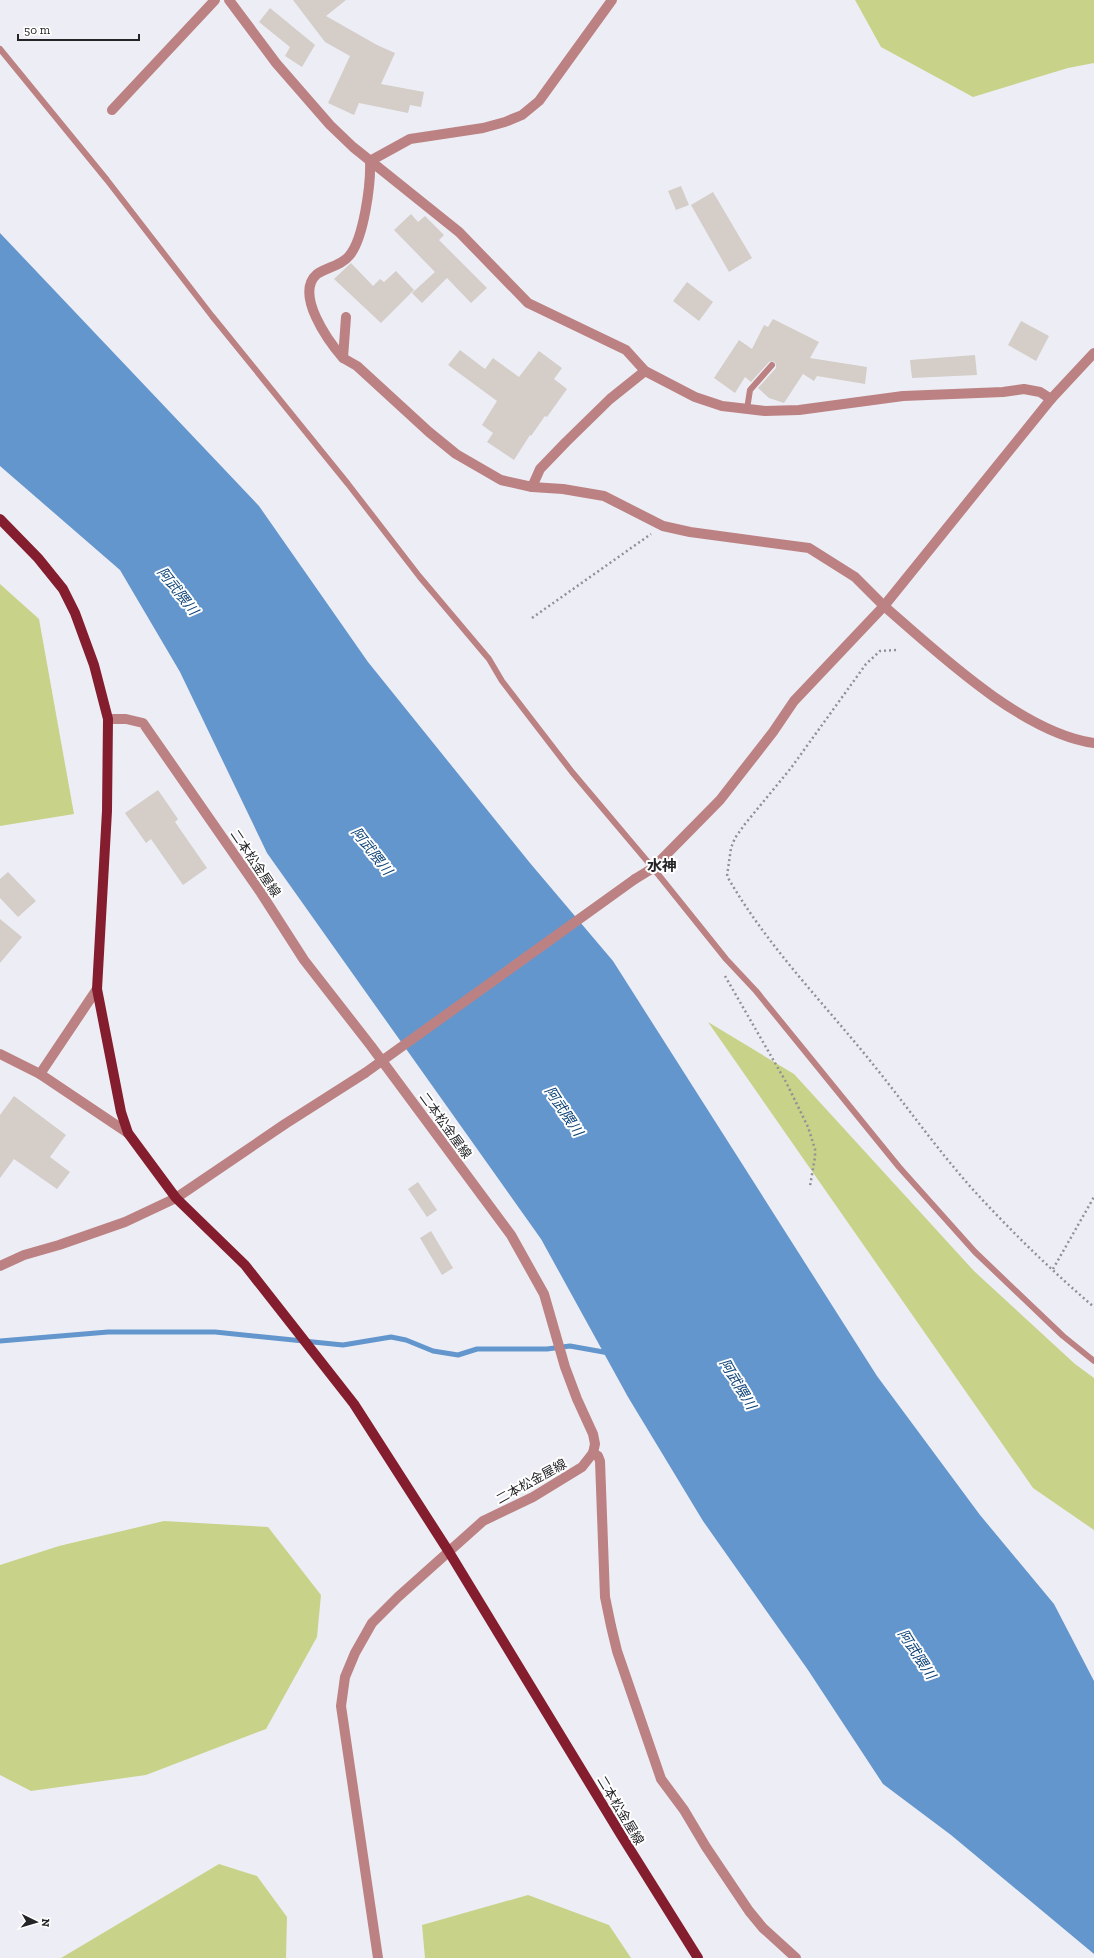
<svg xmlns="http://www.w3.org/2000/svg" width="1094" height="1958" font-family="'Zilla Slab','Noto Sans JP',serif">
<rect width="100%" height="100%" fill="#edeef5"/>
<g fill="#c8d289">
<polygon points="855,0 1094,0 1094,63 1068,68 973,97 881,47"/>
<polygon points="0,584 39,619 74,814 0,826"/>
<polygon points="708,1022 794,1074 974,1271 1075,1364 1094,1378 1094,1530 1033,1488"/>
<polygon points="164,1521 268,1527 321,1595 317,1637 266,1729 146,1775 31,1791 0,1775 0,1565 59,1546"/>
<polygon points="219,1864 257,1876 287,1917 286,1958 61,1958"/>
<polygon points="528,1895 609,1925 631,1958 425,1958 422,1925"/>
</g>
<polygon fill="#6496ce" points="0,233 259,506 368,662 530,863 613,961 877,1376 980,1515 1054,1604 1094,1681 1094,1954 951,1835 883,1784 808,1670 703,1521 628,1397 541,1239 267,853 180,672 120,570 0,466"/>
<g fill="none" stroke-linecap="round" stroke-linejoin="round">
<polyline stroke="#6496ce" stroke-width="5" points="0,1341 108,1332 215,1332 343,1345 391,1337 406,1340 433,1351 458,1355 477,1349 547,1349 570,1346 609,1353"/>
</g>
<g fill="#d4cdc8">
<polygon points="293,0 346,0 326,16 377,45 395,53 381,84 424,92 421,107 410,105 408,113 359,103 354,115 328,103 350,56 325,42"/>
<polygon points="270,8 315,45 302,67 285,56 290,47 259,22"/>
<polygon points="681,186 689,205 676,210 668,191"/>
<polygon points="713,192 752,258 729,272 691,205"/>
<polygon points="411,214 418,222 425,216 444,235 439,240 487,288 471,303 447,278 422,303 412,293 435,272 394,230"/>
<polygon points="351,263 373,286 380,279 384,282 396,271 414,290 381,323 334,279"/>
<polygon points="687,282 713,302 699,321 673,301"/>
<polygon points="773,319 819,342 810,358 867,367 865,384 817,376 814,381 803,374 784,403 769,398 758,388 776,368 776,364 773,361 769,362 751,382 745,377 735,393 714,378 739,340 752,349 764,325 768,327"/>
<polygon points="1021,321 1049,336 1036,361 1008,345"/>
<polygon points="460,350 485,369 493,358 519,377 539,351 562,368 554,379 567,389 547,417 545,416 531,436 530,435 514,460 487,442 493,433 482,425 497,401 448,365"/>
<polygon points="975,355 977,375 912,378 910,360"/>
<polygon points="158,790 178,819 175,822 207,868 183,885 151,839 146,843 125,813"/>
<polygon points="8,872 36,901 18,917 0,898 0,879"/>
<polygon points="0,919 22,937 0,963"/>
<polygon points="14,1096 66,1135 50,1157 70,1172 57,1189 14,1159 0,1178 0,1115"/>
<polygon points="418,1182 437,1210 427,1217 408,1189"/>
<polygon points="431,1231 453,1268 442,1275 420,1238"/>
</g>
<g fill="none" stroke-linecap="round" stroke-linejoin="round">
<g stroke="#909095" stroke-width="2.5" stroke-dasharray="2 3" stroke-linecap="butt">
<polyline points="532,618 651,534"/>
<path d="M896,650L880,651L866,664L791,768L745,824L735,838L731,848L727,876C764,941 816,995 863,1052C902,1099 936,1149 977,1194C1013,1233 1053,1272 1094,1307"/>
<polyline points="725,976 786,1082 808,1127 815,1149 815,1157 810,1186"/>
<polyline points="1053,1269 1094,1197"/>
</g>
<g stroke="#bc8283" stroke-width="6">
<polyline points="0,49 107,180 212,316 348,484 419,576 489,659 502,681 572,772 653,868 726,959 756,991 899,1167 975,1252 1063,1336 1094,1361"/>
<polyline points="747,409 750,390 772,365"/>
</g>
<g stroke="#bc8283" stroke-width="10">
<polyline points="229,0 276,63 330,125 353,147 459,232 528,303 626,350 645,371 695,397 722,406 765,411 799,410 903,396 1003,392 1024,389 1040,392 1051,399"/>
<polyline points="112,110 215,0"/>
<polyline points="346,317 343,358 357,366 429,432 456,454 501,480 532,487 563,489 604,496 663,526 690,532 809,548 855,577 884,606"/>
<path d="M343,358C329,342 294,294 317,274C327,267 341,266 349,256C364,239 371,183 370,161L410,139L483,128L505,122L522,115L539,101L612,0"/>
<polyline points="532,487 540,469 566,442 610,399 645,371"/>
<polyline points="0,1054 40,1074 128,1133"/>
<polyline points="40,1074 97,989"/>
<polyline points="176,1198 285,1124 365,1073"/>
<polyline points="593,1453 598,1456 600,1461 605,1597 611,1626 617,1651 661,1779 684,1810 706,1847 749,1911 763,1928 796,1958"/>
</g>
<g stroke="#bc8283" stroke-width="10">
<path d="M884,606C938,653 1022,733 1094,743"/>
<polyline points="108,719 126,719 143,723 261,893 304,960 371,1046 511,1235 544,1294 565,1367 577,1399 593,1434 595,1444 593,1453 582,1467 533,1497 483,1521 398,1597 372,1623 355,1653 345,1677 341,1706 378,1958"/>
<polyline points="635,879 653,868 720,800 773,732 794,701 884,606 1051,399 1094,353"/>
<polyline points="0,1266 24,1255 59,1245 125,1222 176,1198"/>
</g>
<polyline stroke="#841e2e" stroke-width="10" points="0,519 38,558 63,589 75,613 94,665 108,719 107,811 97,989 121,1112 128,1133 176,1198 245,1265 354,1404 449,1552 621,1835 698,1958"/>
<polyline stroke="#bc8283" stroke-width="10" points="365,1073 635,879"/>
</g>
<g text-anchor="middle" stroke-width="4" stroke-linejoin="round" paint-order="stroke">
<g font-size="13" fill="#242427" stroke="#fff">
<text transform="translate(256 863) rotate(56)" y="5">二本松金屋線</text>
<text transform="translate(446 1125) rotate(54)" y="5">二本松金屋線</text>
<text transform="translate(531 1481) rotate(-29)" y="5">二本松金屋線</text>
<text transform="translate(621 1810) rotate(59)" y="5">二本松金屋線</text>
</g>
<g font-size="14" font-style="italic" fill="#0b4176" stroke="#fff">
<text transform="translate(178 591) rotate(52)" y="5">阿武隈川</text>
<text transform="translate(372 851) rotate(52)" y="5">阿武隈川</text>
<text transform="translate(564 1111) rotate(56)" y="5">阿武隈川</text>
<text transform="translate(738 1384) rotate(59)" y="5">阿武隈川</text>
<text transform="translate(917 1654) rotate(57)" y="5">阿武隈川</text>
</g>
<g font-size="15" font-weight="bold" fill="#242427" stroke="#fff">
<text x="662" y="871">水神</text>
</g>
</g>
<g transform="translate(36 1922) rotate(95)" stroke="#ffffff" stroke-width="3" paint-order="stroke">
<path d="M0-3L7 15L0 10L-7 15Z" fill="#242427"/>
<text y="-6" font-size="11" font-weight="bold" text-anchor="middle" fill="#242427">N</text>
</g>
<path d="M18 34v6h121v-6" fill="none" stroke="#242427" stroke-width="2"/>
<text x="24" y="34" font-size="12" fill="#242427" stroke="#ffffff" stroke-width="3" paint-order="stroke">50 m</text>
</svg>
